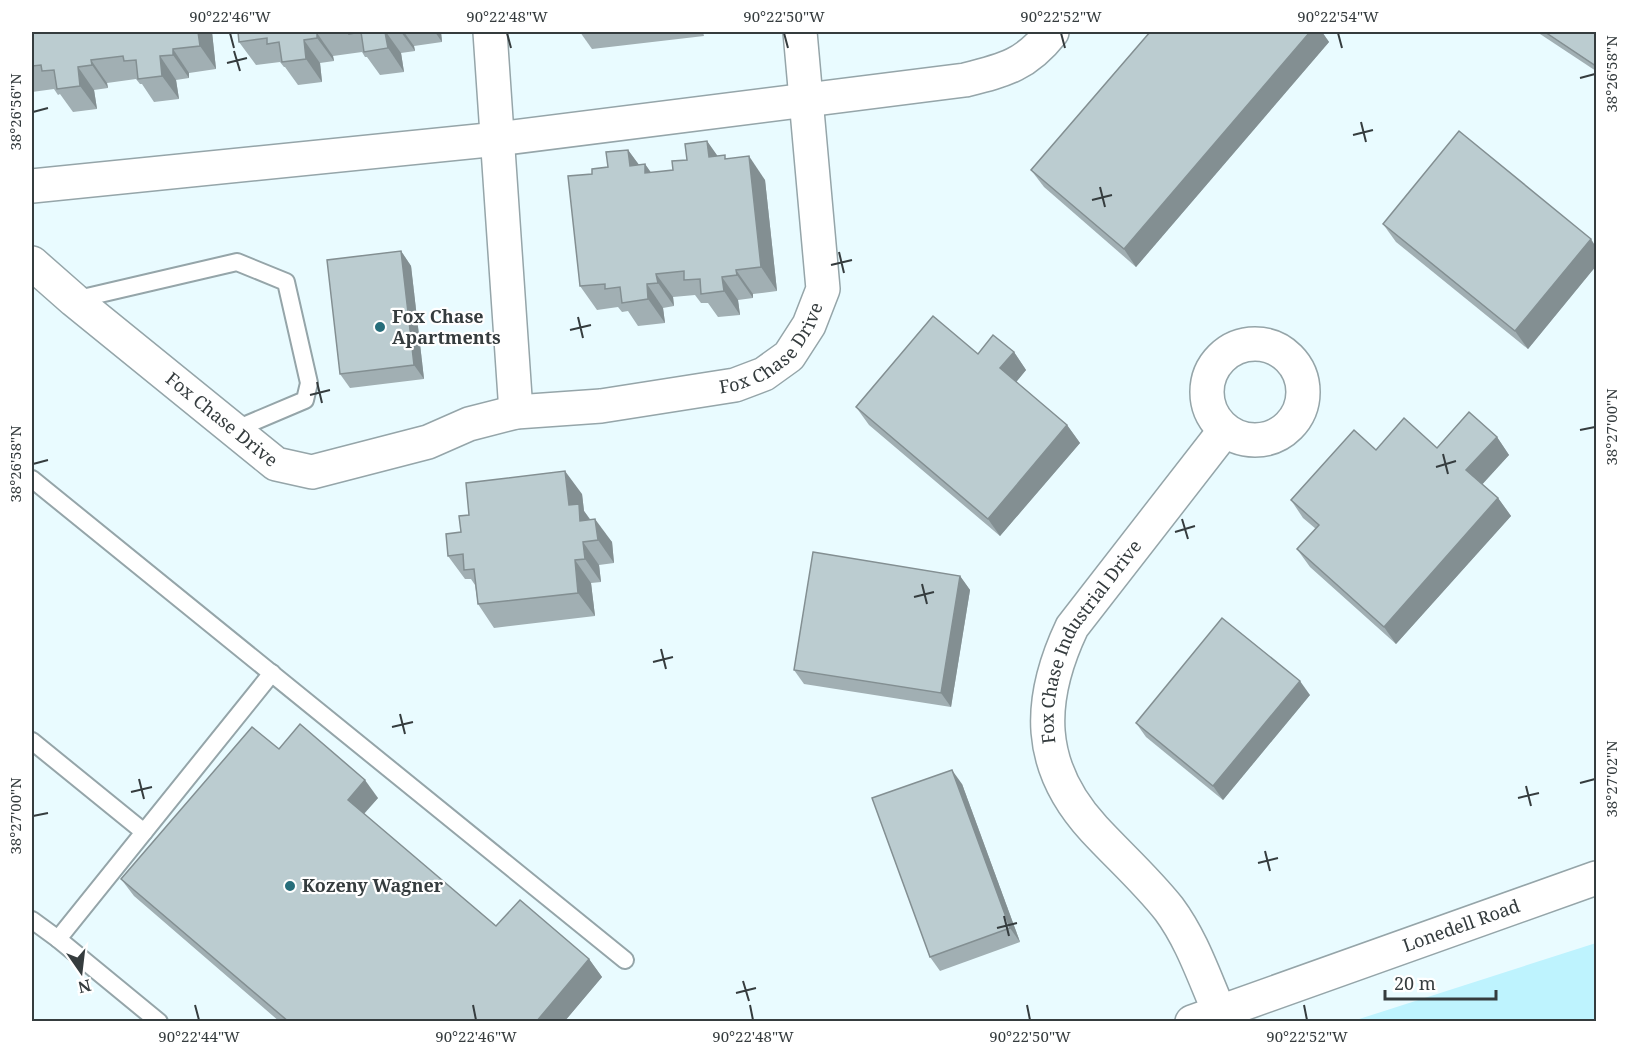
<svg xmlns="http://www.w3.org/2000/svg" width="1628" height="1053" font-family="'Noto Serif',serif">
<rect width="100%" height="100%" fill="#e9fbff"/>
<polygon fill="#bef3fe" points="1596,943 1596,1021 1353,1021"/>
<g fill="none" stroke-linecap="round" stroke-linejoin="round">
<defs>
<g id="service">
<polyline points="74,300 237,262 286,282 309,383 305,400 234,430"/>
<polyline points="32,479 625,960"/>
<polyline points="32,741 144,832"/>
<polyline points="32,920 58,939"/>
<polyline points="159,1022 58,939 272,673"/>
</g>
<g id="minor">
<polyline points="490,32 516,412"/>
<path d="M32,186L498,139L965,80C1005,70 1026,65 1052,32"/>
<path id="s1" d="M32,263L74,300L276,464L312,472L428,442L469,424L516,412L601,406L735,385L764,374L789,356L809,325L823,289L800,32"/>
<circle cx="1255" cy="392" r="48"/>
<path id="s2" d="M1219,1011C1204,977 1192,940 1169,909C1146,880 1119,856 1094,829C1036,766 1037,701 1072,627L1225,430"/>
</g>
<g id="tertiary">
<path id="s3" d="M1192,1022L1596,878"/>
</g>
</defs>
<use href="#service" stroke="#95a5a9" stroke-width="20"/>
<use href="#minor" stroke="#95a5a9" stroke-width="36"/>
<use href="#tertiary" stroke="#95a5a9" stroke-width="36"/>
<use href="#service" stroke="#fff" stroke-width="16"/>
<use href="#minor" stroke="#fff" stroke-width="33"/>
<use href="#tertiary" stroke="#fff" stroke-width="33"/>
</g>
<g fill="#a1afb3">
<polygon points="32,32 212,32 216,69 189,73 189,78 176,80 179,99 154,102 142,84 140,84 136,79 107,83 108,88 94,90 97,109 73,112 60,94 58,95 54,89 32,92"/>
<polygon points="238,32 441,32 442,42 414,46 415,51 401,53 404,72 380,75 367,57 365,57 362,52 333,56 334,61 320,63 322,82 298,85 285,67 284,67 280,62 256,65 239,42"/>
<polygon points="580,32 703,32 704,36 592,49"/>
<polygon points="1150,32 1322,32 1329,42 1136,267 1044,187 1031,170"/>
<polygon points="1537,32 1596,32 1596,71"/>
<polygon points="707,141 717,156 727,159 765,180 777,291 753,294 753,298 738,300 740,315 718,317 708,303 701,303 695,295 673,297 674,306 663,308 665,323 638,326 628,311 622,312 618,307 597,310 580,286 592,174 608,167 628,150 639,165 645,164 651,173 673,170 687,160"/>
<polygon points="1383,224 1596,247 1596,266 1528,349 1396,242"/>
<polygon points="401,251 411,266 424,379 350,388 340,374"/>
<polygon points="1014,352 1026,370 1016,382 1067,425 1080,443 1000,536 869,425 856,407 978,354"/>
<polygon points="1497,437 1509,455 1482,484 1498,498 1511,516 1396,644 1310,567 1297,549 1316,529 1303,518 1291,500 1376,450 1437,448"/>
<polygon points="582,494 584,511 590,519 612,542 614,563 599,565 601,582 591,583 595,616 494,628 478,604 475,585 471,579 465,579 448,556 469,515"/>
<polygon points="960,576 970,590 951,707 804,684 794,670"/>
<polygon points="1310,695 1223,800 1146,737 1136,723"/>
<polygon points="279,749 378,798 364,814 496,926 589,959 602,977 564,1022 280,1022 134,896 121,879"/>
<polygon points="962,784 1020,942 940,971 930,957"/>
</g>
<g fill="#838f92">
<polygon points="198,32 212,32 216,69 200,46"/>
<polygon points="385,32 386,32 401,53 404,72 388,48"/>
<polygon points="401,32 404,32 414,46 415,51"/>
<polygon points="435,32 441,32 442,42"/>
<polygon points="1310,32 1322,32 1329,42 1136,267 1124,249"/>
<polygon points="317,33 333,56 334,61 317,38"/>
<polygon points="304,40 320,63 322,82 306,59"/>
<polygon points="173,49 189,73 189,78 173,55"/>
<polygon points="160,56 176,80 179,99 162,76"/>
<polygon points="91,60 107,83 108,88 92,65"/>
<polygon points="78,67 94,90 97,109 80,86"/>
<polygon points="707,141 724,165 709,157"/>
<polygon points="628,150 645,173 630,166"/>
<polygon points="749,156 765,180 777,291 761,267"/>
<polygon points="645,164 661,187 645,173"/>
<polygon points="1591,239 1596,247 1596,266 1528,349 1515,331"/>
<polygon points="401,251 411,266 424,379 414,365"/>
<polygon points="736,270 753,294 753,298 737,275"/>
<polygon points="656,274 673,297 674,306 658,283"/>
<polygon points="722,277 738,300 740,315 724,291"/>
<polygon points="647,284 663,308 665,323 648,299"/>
<polygon points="1014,352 1026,370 1013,386 1000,368"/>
<polygon points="1067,425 1080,443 1000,536 988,519"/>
<polygon points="1497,437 1509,455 1479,488 1466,470"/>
<polygon points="565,471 582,494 584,511 595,527 594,541 569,505"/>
<polygon points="1498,498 1511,516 1396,644 1384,627"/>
<polygon points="595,519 612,542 614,563 598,540"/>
<polygon points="583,542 599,565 601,582 585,559"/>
<polygon points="575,560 591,583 595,616 578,593"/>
<polygon points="960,576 970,590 951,707 941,693"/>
<polygon points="1300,681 1310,695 1223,800 1213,786"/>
<polygon points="952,770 962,784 1020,942 1010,928"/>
<polygon points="365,780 378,798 360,818 348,800"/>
<polygon points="589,959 602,977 564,1022 536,1022"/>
</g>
<g fill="#bbccd0" stroke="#838f92" stroke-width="1.5">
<polygon points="32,32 198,32 200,46 173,49 173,55 160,56 162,76 138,79 136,60 124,61 123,56 91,60 92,65 78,67 80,86 57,89 54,70 42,71 41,65 32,66"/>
<polygon points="238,32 325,32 317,33 317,38 304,40 306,59 282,62 279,42 267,44 267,38 239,42"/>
<polygon points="349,32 385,32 388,48 364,52 361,32 349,34"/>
<polygon points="1150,32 1310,32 1124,249 1031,170"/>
<polygon points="1545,32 1596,32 1596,66"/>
<polygon points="1459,131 1591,239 1515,331 1383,224"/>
<polygon points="707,141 709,157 725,155 725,159 749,156 761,267 736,270 737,275 722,277 724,291 701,294 700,279 684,280 684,271 656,274 658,283 647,284 648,299 622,303 620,287 605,289 605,284 580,286 568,176 592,174 592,169 608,167 606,152 628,150 630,166 645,164 645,173 673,170 672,161 687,160 685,144"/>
<polygon points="401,251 414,365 340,374 327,260"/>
<polygon points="933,316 978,354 993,335 1014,352 1000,368 1067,425 988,519 856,407"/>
<polygon points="1469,412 1497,437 1466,470 1498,498 1384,627 1297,549 1319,525 1291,500 1354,430 1376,450 1404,418 1437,448"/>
<polygon points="565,471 569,505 579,504 580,521 595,519 598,540 583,542 585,559 575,560 578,593 478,604 474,569 464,570 463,554 448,556 446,534 461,532 459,516 469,515 466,483"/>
<polygon points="813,552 960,576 941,693 794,670"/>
<polygon points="1222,618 1300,681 1213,786 1136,723"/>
<polygon points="300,724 365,780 348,800 496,926 520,900 589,959 536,1022 289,1022 121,879 252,727 279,749"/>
<polygon points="952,770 1010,928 930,957 872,798"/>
</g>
<path fill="none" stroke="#353c3e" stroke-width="2" d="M230,33L234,48M507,33L511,48M784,33L788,48M1061,33L1065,48M1338,33L1342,48M234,51L240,71M227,63L247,58M1580,78L1595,74M33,112L48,108M1361,122L1366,142M1353,135L1373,130M1100,187L1105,207M1092,200L1112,195M839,252L844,273M831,265L852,260M578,317L583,338M570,330L591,325M317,382L322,403M310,395L330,390M1580,430L1595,427M1443,454L1448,474M33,464L48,460M1436,467L1456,461M1182,519L1188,539M1175,532L1195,526M922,584L927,604M914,597L934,592M661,649L666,669M653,662L673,657M400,714L405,734M392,727L413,722M139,779L144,799M1580,783L1595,779M1526,786L1531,806M131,792L152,787M1518,798L1539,793M33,816L48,813M1265,851L1270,871M1258,863L1278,858M1004,916L1009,936M997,928L1017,923M743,981L749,1001M736,993L756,988M195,1005L199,1020M473,1005L476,1020M750,1005L753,1020M1027,1005L1030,1020M1304,1005L1307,1020"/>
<g fill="#266d7a" stroke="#fff" stroke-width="2">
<circle cx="380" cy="327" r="6"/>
<circle cx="290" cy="886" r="6"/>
</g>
<g text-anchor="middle" stroke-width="4.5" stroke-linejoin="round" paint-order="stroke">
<g font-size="18" font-weight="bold" fill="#353c3e" stroke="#fff" text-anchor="start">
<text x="392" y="323">Fox Chase<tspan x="392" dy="21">Apartments</tspan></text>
<text x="302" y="892">Kozeny Wagner</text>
</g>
<g font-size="18" fill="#353c3e" stroke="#fff">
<text dy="6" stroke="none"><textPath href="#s1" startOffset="840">Fox Chase Drive</textPath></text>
<text dy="6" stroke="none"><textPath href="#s1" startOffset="246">Fox Chase Drive</textPath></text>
<text dy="6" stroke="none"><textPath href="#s2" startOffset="435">Fox Chase Industrial Drive</textPath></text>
<text dy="6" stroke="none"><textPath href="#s3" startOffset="286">Lonedell Road</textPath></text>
</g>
</g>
<rect width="1628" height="1053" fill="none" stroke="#ffffff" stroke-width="66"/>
<g transform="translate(81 972) rotate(166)" stroke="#ffffff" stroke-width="4.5" paint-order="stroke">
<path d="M0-4.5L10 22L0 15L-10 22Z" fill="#353c3e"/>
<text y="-9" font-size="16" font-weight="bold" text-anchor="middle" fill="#353c3e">N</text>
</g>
<path d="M1385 990v9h111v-9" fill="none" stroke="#353c3e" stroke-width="3"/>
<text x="1394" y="990" font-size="18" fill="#353c3e" stroke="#ffffff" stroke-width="4.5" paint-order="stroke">20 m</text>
<rect x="33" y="33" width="1562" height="987" fill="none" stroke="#353c3e" stroke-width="2"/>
<g font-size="15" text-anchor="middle" fill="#353c3e">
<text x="230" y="22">90°22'46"W</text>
<text x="507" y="22">90°22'48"W</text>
<text x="784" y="22">90°22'50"W</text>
<text x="1061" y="22">90°22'52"W</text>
<text x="1338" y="22">90°22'54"W</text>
<text transform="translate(1612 74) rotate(-90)" y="5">38°26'58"N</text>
<text transform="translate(16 112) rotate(-90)" y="5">38°26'56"N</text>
<text transform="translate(1612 427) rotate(-90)" y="5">38°27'00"N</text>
<text transform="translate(16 464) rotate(-90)" y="5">38°26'58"N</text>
<text transform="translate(1612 779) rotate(-90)" y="5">38°27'02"N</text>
<text transform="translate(16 816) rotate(-90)" y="5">38°27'00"N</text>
<text x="199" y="1042">90°22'44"W</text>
<text x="476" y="1042">90°22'46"W</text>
<text x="753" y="1042">90°22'48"W</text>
<text x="1030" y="1042">90°22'50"W</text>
<text x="1307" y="1042">90°22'52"W</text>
</g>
</svg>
